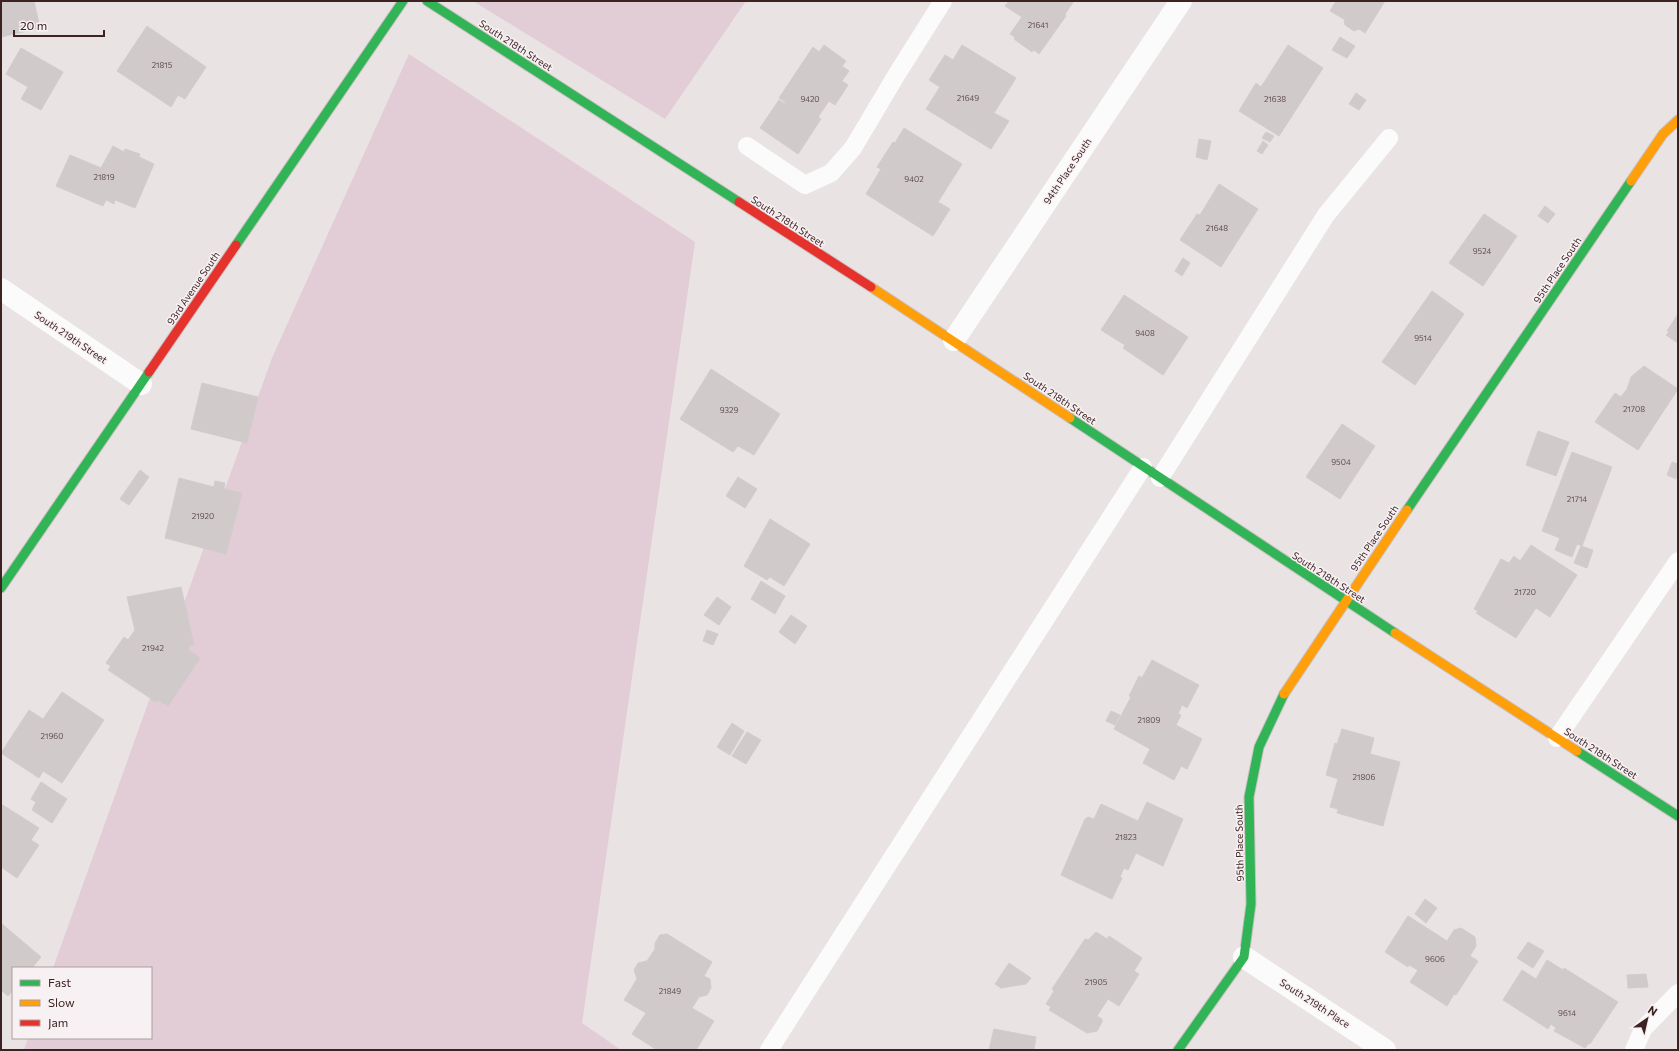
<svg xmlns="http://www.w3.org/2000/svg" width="1679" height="1051" font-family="Commissioner,sans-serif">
<rect width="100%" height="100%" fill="#e9e3e4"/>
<g fill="#e2ccd5">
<polygon points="473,1 746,1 665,119"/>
<polygon points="409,54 695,242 582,1023 621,1050 24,1050 28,1038 151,1038 151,968 53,968 272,358"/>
</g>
<g fill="#d0cacb" stroke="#d2cccd">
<polygon points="1,1 34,1 40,28 1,37"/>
<polygon points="1009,1 1074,1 1065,14 1066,16 1039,54 1034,50 1032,52 1014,39 1015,37 1010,34 1022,17 1005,6"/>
<polygon points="1336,1 1385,1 1365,33 1359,29 1354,31 1345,25 1344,19 1330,11"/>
<polygon points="147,26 206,67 185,99 178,95 171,107 117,71"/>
<polygon points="1340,37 1355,46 1347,58 1332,50"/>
<polygon points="824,45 846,61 842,66 849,71 842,81 848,85 835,105 829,101 818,117 821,119 798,154 760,128 779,100 785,104 785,102 779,98 813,47 819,52"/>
<polygon points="962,45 1016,78 994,113 1009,121 991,149 926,109 940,87 929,80 945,55 953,60"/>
<polygon points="1288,45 1323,68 1279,136 1239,111 1256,83 1261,87"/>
<polygon points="21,48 63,72 41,110 21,99 28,87 6,74"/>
<polygon points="1356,93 1366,100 1359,110 1349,104"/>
<polygon points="904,128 962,164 938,202 950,209 933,236 866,194 881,169 877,167 893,142 895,143"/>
<polygon points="1266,132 1274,136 1270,142 1262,138"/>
<polygon points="1199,139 1211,141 1207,160 1196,157"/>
<polygon points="1263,141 1268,145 1262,154 1257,151"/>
<polygon points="113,146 124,152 125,149 140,154 139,157 154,164 135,208 115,200 114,204 106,200 103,206 56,186 70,155 101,168"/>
<polygon points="1219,184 1258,209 1221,267 1180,240 1197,214 1200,215"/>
<polygon points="1545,206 1555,214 1548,223 1538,216"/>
<polygon points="1484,214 1517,236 1483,286 1449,263"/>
<polygon points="1183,258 1190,263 1182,276 1175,271"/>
<polygon points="1432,291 1464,314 1415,385 1382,362"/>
<polygon points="1124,295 1188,337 1163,375 1123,348 1125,345 1101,330"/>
<polygon points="1678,314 1678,343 1666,335 1669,332 1667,331"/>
<polygon points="1644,366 1678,389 1638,450 1595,422 1615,393 1621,397 1627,389 1631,377"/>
<polygon points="711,369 780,414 754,455 738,446 733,452 680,419"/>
<polygon points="202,383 258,397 247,443 191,429"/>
<polygon points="1342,424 1375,446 1340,499 1306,477"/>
<polygon points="1538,431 1569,442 1556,476 1526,465"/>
<polygon points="1572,452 1612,467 1582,546 1577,544 1572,557 1555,550 1560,538 1542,531"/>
<polygon points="1672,462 1678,464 1676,479 1667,475"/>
<polygon points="140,470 149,477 129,505 120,499"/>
<polygon points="738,477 757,489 745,508 726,496"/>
<polygon points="179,478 214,487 215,481 225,483 224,489 242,493 226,554 165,538"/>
<polygon points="770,519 810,544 784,586 770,577 767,580 744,566"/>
<polygon points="1531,545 1577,575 1550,617 1536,608 1516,638 1476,613 1478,611 1474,609 1501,559 1509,563 1514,556 1520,561"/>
<polygon points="1581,546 1593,550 1587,568 1574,563"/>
<polygon points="761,581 785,596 775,614 751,599"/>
<polygon points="181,587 194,645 190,645 188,650 200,658 168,706 158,700 156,702 108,670 111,666 106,663 124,637 128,640 135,630 127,597"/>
<polygon points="717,597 731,607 719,625 704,615"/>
<polygon points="791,615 807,626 795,644 779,632"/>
<polygon points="707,630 718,634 713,645 703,641"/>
<polygon points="1152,660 1199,685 1187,708 1182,705 1178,714 1181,715 1176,725 1202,739 1187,769 1181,766 1174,780 1143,763 1150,749 1114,729 1131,697 1129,696 1139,676 1142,678"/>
<polygon points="62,692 104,720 62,783 43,771 39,778 1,753 29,710 43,719"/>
<polygon points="1111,711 1120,715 1115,725 1106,721"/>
<polygon points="732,723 744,731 730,755 717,747"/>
<polygon points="1342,729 1374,738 1370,754 1400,762 1383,826 1337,813 1338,809 1330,807 1338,779 1326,775 1335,743 1337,744"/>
<polygon points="747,732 761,740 746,764 732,756"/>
<polygon points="41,782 67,799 52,823 32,810 36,802 31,799"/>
<polygon points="1147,802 1183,819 1163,866 1136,853 1128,870 1124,868 1120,877 1122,878 1112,899 1061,875 1085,819 1088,817 1094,819 1101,804 1138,821"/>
<polygon points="1,804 39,828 31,840 39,845 17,878 1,867"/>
<polygon points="1425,899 1437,908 1426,923 1415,914"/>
<polygon points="1408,916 1447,941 1454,930 1461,928 1475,937 1476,946 1470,956 1478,961 1456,995 1454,994 1447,1006 1410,982 1418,970 1409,965 1408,967 1385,952"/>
<polygon points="1,923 41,957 32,968 13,968 13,990 8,996 1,990"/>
<polygon points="1096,932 1107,939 1109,936 1142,958 1134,971 1139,974 1119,1006 1108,999 1097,1016 1102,1019 1102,1022 1097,1031 1087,1033 1049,1010 1051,1007 1046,1004 1054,991 1052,989 1085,939 1088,940"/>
<polygon points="667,934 712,962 704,976 710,979 711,988 707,995 699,997 692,1008 714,1021 696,1050 657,1050 632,1034 646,1013 624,1000 637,979 634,970 638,963 647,961 655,949 655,943 660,935"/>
<polygon points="1528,942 1544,951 1533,968 1517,958"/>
<polygon points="1547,960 1563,970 1564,968 1618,1002 1590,1044 1589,1043 1585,1048 1554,1031 1556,1028 1551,1024 1548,1029 1503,1000 1522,970 1536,979"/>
<polygon points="1009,963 1031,978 1026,984 1001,988 995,984"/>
<polygon points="1646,974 1648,987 1628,988 1627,975"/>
<polygon points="994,1029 1036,1037 1034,1050 989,1050"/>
</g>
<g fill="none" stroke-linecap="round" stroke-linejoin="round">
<defs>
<g id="fast">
<polyline points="427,1 739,202"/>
<polyline points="236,245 403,1"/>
<polyline points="1070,418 1395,633"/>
<polyline points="1407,510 1631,181"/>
<polyline points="1,588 149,372"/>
<polyline points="1577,751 1678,816"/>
<polyline points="1178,1050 1244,957 1251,904 1249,797 1259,747 1284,694"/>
</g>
<g id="slow">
<polyline points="1631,181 1663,134 1678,120"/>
<polyline points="871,287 1070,418"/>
<polyline points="1395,633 1577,751"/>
<polyline points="1284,694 1407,510"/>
</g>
<g id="jam">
<polyline points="739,202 871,287"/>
<polyline points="149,372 236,245"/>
</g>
</defs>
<use href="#fast" stroke="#c9bfc0" stroke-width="11"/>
<use href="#slow" stroke="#c9bfc0" stroke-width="11"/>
<use href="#jam" stroke="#c9bfc0" stroke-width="11"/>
<g stroke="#fcfbfb" stroke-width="18">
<polyline points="747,146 805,185 831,173 853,148 897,74 943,1"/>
<polyline points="1160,478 1326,215 1389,138"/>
<polyline points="1557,738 1678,561"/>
<polyline points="769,1050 1143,467"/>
<polyline points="1634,1050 1643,1029 1678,993"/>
</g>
<g stroke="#fcfbfb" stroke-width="22">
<polyline points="1,289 141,384"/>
<polyline points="954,340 1181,1"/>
<polyline points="1244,957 1385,1050"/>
</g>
<use href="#fast" stroke="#30b455" stroke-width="9"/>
<use href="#slow" stroke="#ff9f0a" stroke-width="9"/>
<use href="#jam" stroke="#e5322d" stroke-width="9"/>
</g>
<g text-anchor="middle" stroke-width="3" stroke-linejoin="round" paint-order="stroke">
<g font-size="8" fill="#624e4d">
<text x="1038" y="28">21641</text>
<text x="162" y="68">21815</text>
<text x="968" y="101">21649</text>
<text x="810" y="102">9420</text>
<text x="1275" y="102">21638</text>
<text x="104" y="180">21819</text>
<text x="914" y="182">9402</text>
<text x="1217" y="231">21648</text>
<text x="1482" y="254">9524</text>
<text x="1145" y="336">9408</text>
<text x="1423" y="341">9514</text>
<text x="1634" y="412">21708</text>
<text x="729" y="413">9329</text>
<text x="1341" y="465">9504</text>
<text x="1577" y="502">21714</text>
<text x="203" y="519">21920</text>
<text x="1525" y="595">21720</text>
<text x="153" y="651">21942</text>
<text x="1149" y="723">21809</text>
<text x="52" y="739">21960</text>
<text x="1364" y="780">21806</text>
<text x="1126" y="840">21823</text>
<text x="1435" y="962">9606</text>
<text x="1096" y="985">21905</text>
<text x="670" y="994">21849</text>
<text x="1567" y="1016">9614</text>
</g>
<g font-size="10" fill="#3c2221" stroke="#f8f1f3">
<text transform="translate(516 45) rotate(33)" y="4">South 218th Street</text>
<text transform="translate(1067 171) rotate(-56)" y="4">94th Place South</text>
<text transform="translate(788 221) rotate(33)" y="4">South 218th Street</text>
<text transform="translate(1557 270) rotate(-56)" y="4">95th Place South</text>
<text transform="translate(193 288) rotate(-56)" y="4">93rd Avenue South</text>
<text transform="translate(71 337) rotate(34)" y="4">South 219th Street</text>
<text transform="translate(1060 398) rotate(34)" y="4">South 218th Street</text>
<text transform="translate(1374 538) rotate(-56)" y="4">95th Place South</text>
<text transform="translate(1329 577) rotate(33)" y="4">South 218th Street</text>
<text transform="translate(1601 753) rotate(33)" y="4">South 218th Street</text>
<text transform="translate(1239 843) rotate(-91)" y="4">95th Place South</text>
<text transform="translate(1315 1003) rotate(33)" y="4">South 219th Place</text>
</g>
</g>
<rect width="1679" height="1051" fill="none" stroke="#3c2221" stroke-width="4"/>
<rect x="12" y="967" width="140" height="72" fill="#f8f1f3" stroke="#ad9e9f"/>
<rect x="20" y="980" width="20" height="6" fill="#30b455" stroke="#ad9e9f"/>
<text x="48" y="987" font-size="12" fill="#3c2221">Fast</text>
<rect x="20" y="1000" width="20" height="6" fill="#ff9f0a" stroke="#ad9e9f"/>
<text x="48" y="1007" font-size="12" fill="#3c2221">Slow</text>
<rect x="20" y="1020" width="20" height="6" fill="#e5322d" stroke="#ad9e9f"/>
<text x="48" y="1027" font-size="12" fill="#3c2221">Jam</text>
<g transform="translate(1647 1019) rotate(34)" stroke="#f8f1f3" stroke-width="3" paint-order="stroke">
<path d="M0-3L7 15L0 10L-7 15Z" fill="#3c2221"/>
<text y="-6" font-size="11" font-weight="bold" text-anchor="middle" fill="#3c2221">N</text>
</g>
<path d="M14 30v6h90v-6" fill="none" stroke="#3c2221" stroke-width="2"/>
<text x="20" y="30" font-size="12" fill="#3c2221" stroke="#f8f1f3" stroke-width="3" paint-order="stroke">20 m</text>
</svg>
